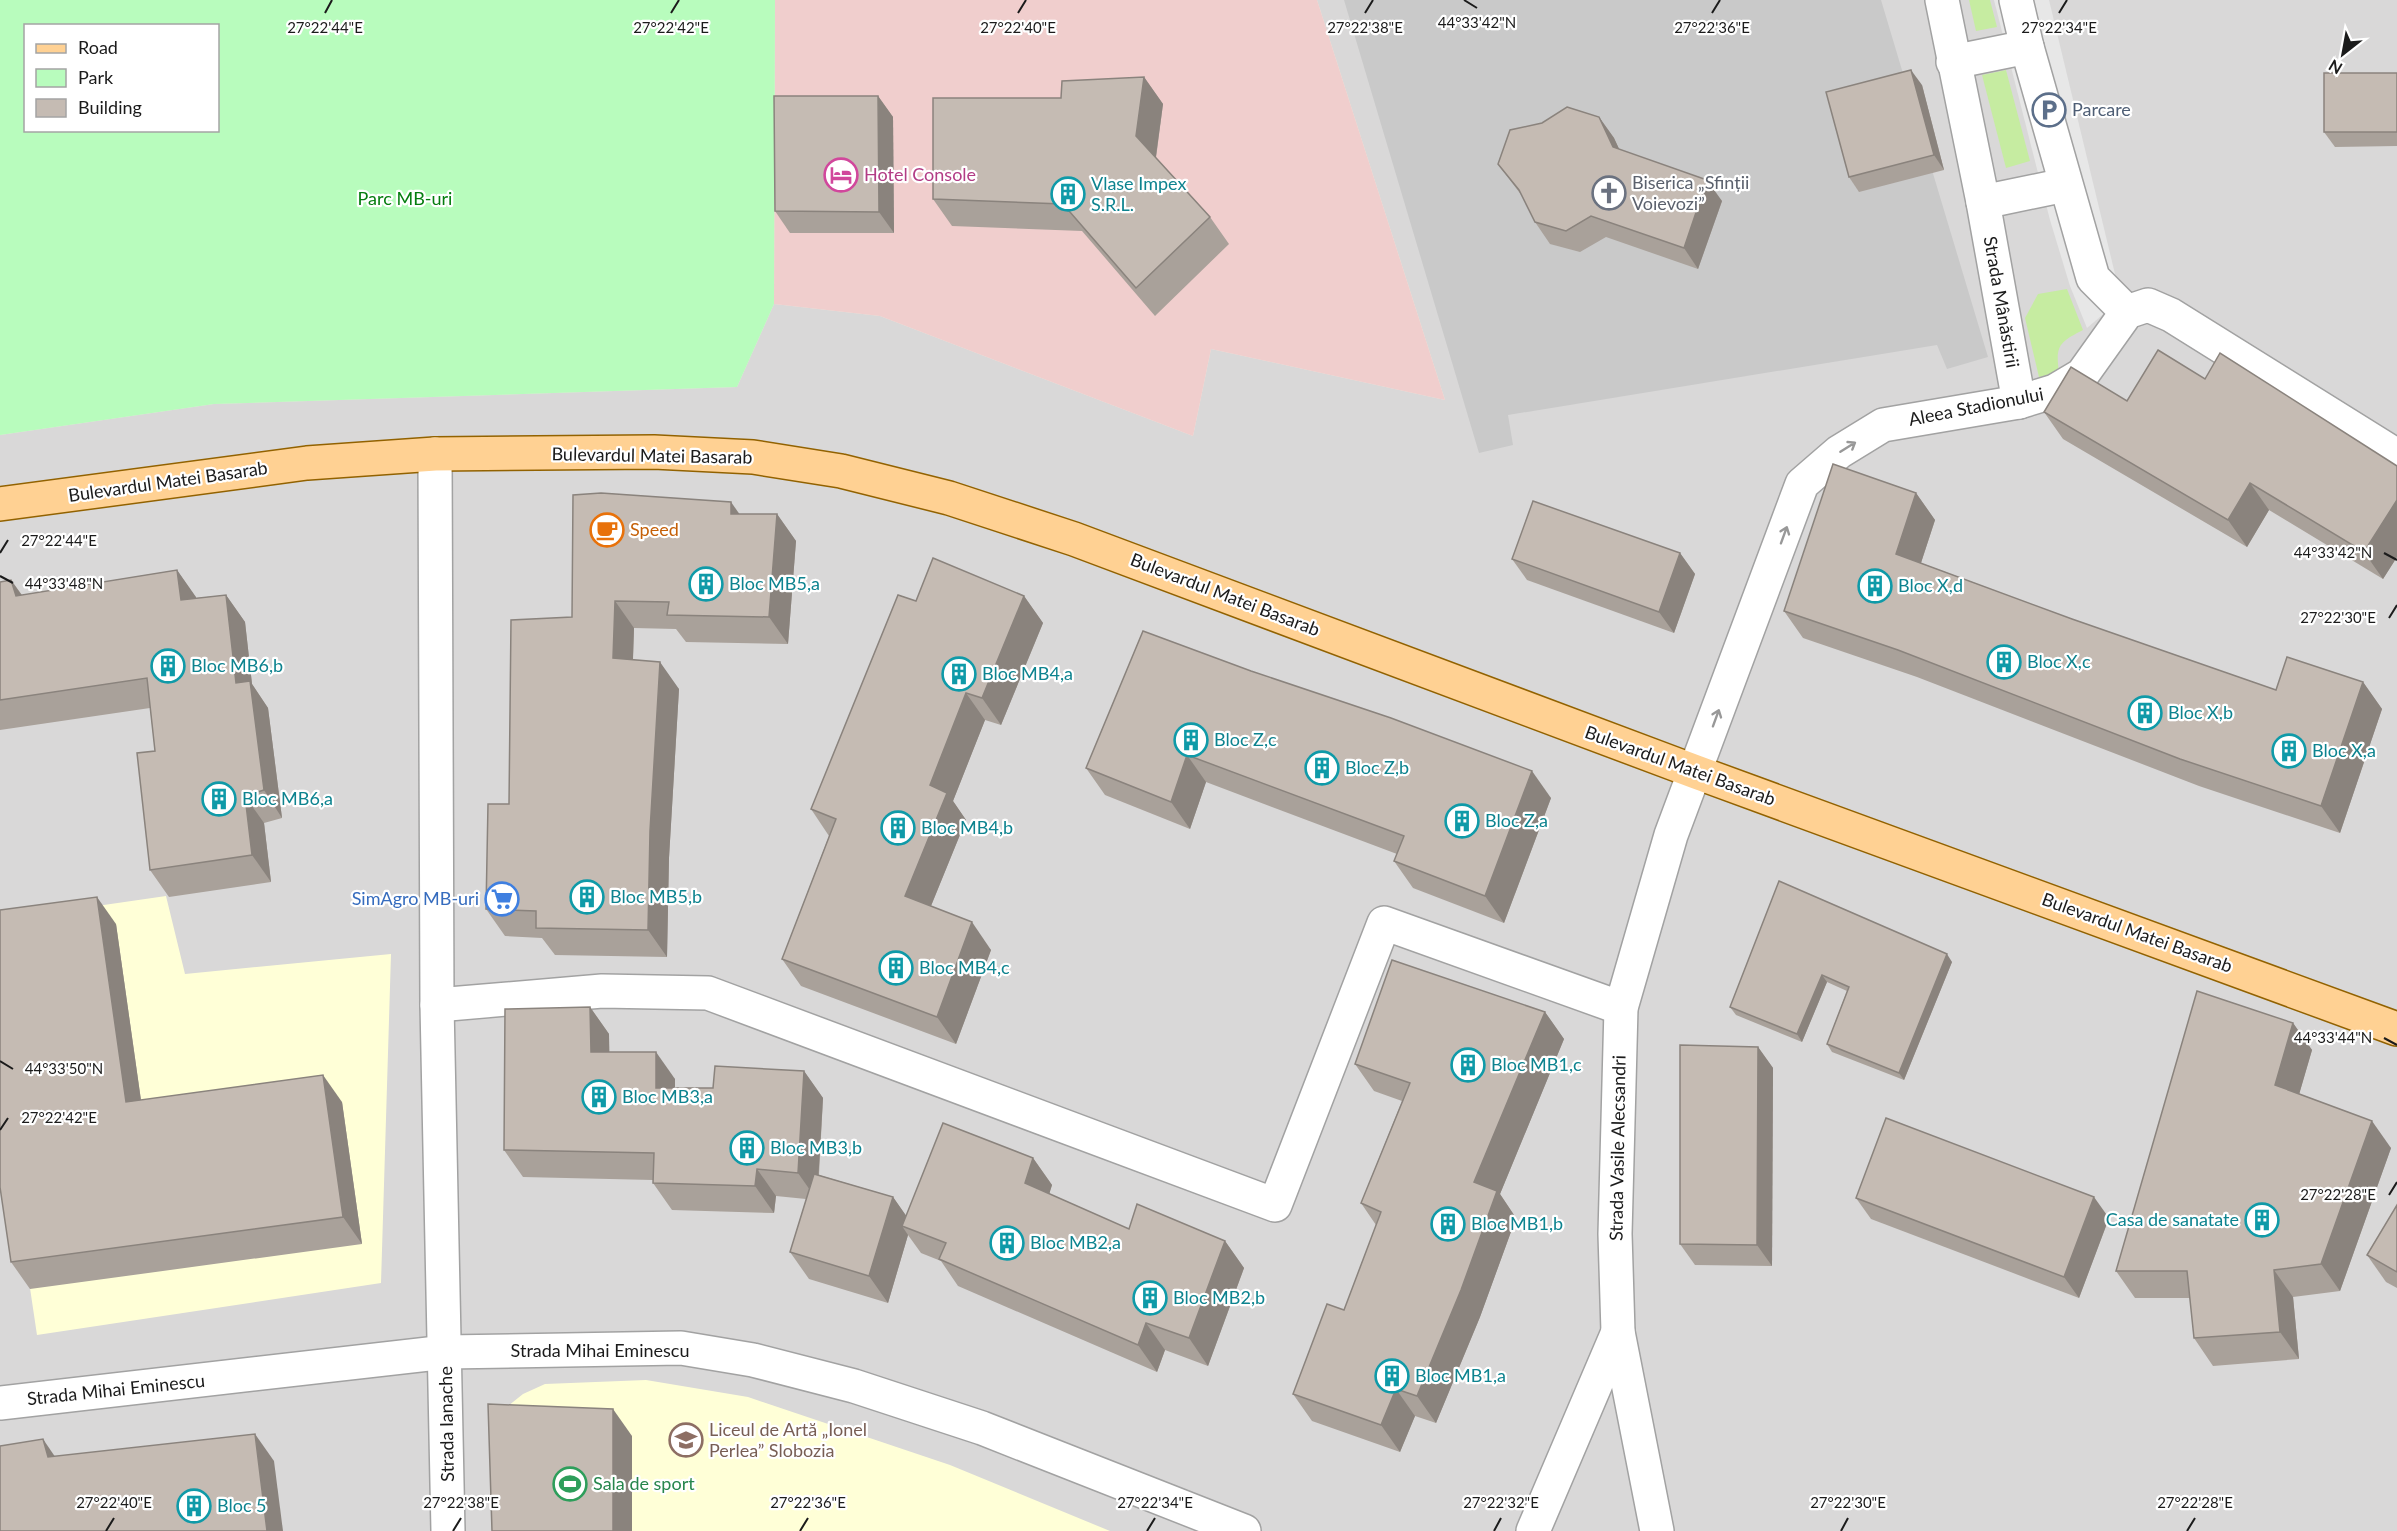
<svg xmlns="http://www.w3.org/2000/svg" width="2397" height="1531" font-family="Lato,sans-serif">
<rect width="100%" height="100%" fill="#ede9df"/>
<polygon fill="#d9d8d8" points="1317,0 2397,0 2397,1531 0,1531 0,435 214,404 737,387 774,304 880,316 1193,436 1211,349 1445,400"/>
<polygon fill="#f0cecd" points="775,0 1317,0 1445,400 1211,349 1193,436 880,316 774,304"/>
<g fill="#ffffd7">
<polygon points="166,896 185,974 391,954 381,1283 37,1335 0,1087 0,920"/>
<polygon points="646,1380 748,1397 950,1465 1110,1531 497,1531 497,1415 523,1394 545,1384"/>
</g>
<polygon fill="#c9c9c9" points="1344,0 1881,0 1988,357 1947,369 1937,345 1508,415 1513,445 1479,453"/>
<g fill="#c6eca1">
<polygon points="1969,0 1990,0 1997,27 1976,31"/>
<polygon points="2006,70 2030,161 2006,168 1982,75"/>
<path d="M2067,289L2083,330C2060,342 2055,345 2059,372L2039,377L2025,318L2038,294Z"/>
</g>
<path fill="#b8fcbd" fill-rule="evenodd" d="M0,0H775L774,304L737,387L214,404L0,435ZM26,26H218V130H26Z"/>
<polygon fill="#e7e7e7" points="1994,0 2049,0 2121,299 2087,328 2070,286 2050,220"/>
<g fill="none" stroke-linecap="round" stroke-linejoin="round">
<defs>
<g id="minor">
<polyline points="1942,0 1983,202 2019,402"/>
<polyline points="2016,0 2027,47 2093,278 2127,312"/>
<polyline points="1953,62 2027,47"/>
<polyline points="1983,202 2065,185"/>
<polyline points="435,454 437,1005 448,1531"/>
<polyline points="437,1005 602,991 708,993 1275,1205 1384,923 1621,1008"/>
<polyline points="0,1403 446,1352 681,1348 753,1360 854,1386 982,1428 1244,1531"/>
<polyline points="1533,1531 1618,1332"/>
<polyline points="1657,1531 1618,1332 1615,1234 1621,1008 1671,835 1802,484 1839,452 1883,425 2019,402 2055,391 2082,375 2127,312 2148,305 2171,315 2397,456"/>
</g>
<polyline id="major" points="0,504 307,463 435,454 654,452 753,457 841,471 949,498 1074,539 1696,772 2397,1029"/>
</defs>
<use href="#minor" stroke="#a2a2a2" stroke-width="36"/>
<use href="#major" stroke="#926200" stroke-width="36"/>
<use href="#minor" stroke="#fff" stroke-width="33"/>
<use href="#major" stroke="#ffd193" stroke-width="33"/>
</g>
<g fill="#a9a19a">
<polygon points="2397,73 2397,146 2335,147 2324,132"/>
<polygon points="1144,77 1163,104 1156,158 1210,217 1229,244 1155,316 1082,231 952,226 933,199 1061,98"/>
<polygon points="1922,85 1944,170 1859,192 1849,177"/>
<polygon points="878,96 893,117 894,233 790,233 775,211"/>
<polygon points="1599,117 1614,138 1619,149 1722,201 1698,269 1606,237 1580,252 1550,244 1535,222 1522,196 1498,164 1542,123"/>
<polygon points="2205,379 2397,466 2397,557 2383,579 2269,510 2247,547 2063,439 2044,412 2127,401"/>
<polygon points="1916,493 1935,520 1921,563 2072,619 2276,690 2363,682 2382,709 2340,833 2199,786 1917,677 1803,638 1784,611"/>
<polygon points="739,514 777,514 796,541 788,644 686,642 676,629 634,628 633,660 679,689 669,858 667,957 555,955 542,938 505,936 486,909 509,804 572,617"/>
<polygon points="1680,553 1695,574 1674,633 1527,580 1512,559"/>
<polygon points="177,570 196,598 226,595 245,622 252,684 268,708 282,818 264,823 271,882 169,897 150,870 155,751 150,708 0,730 0,582 11,580 22,595"/>
<polygon points="1024,596 1043,623 1001,725 985,720 953,801 966,820 931,906 991,950 956,1044 801,986 782,959 829,836 811,809 916,601"/>
<polygon points="1143,631 1551,798 1504,923 1413,888 1394,861 1397,854 1206,782 1190,829 1105,795 1086,768"/>
<polygon points="1779,881 1952,962 1904,1080 1832,1052 1827,1044 1847,991 1827,982 1802,1042 1736,1015 1730,1007"/>
<polygon points="116,924 141,1100 342,1102 362,1244 30,1289 11,1262"/>
<polygon points="590,1007 609,1034 609,1052 675,1079 675,1088 713,1088 804,1071 823,1098 819,1175 893,1197 906,1216 1033,1158 1052,1185 1049,1194 1129,1229 1225,1241 1244,1268 1208,1366 1165,1350 1157,1372 958,1286 941,1261 921,1253 908,1235 888,1303 809,1279 790,1252 806,1199 776,1196 774,1213 672,1210 653,1183 653,1180 523,1177 504,1150"/>
<polygon points="1545,1012 1564,1039 1500,1194 1516,1218 1480,1317 1436,1423 1415,1416 1400,1452 1312,1421 1293,1394 1344,1310 1376,1225 1361,1203 1402,1101 1374,1091 1355,1064"/>
<polygon points="2293,1023 2312,1050 2299,1094 2391,1148 2340,1291 2293,1297 2299,1359 2213,1366 2194,1338 2190,1298 2135,1298 2116,1271"/>
<polygon points="1758,1047 1773,1068 1772,1266 1695,1265 1680,1244"/>
<polygon points="1856,1198 2109,1218 2079,1298 1871,1219"/>
<polygon points="2397,1205 2397,1288 2386,1282 2367,1255"/>
</g>
<g fill="#8a837d">
<polygon points="1911,70 1922,85 1944,170 1934,155"/>
<polygon points="1144,77 1163,104 1155,163 1136,136"/>
<polygon points="878,96 893,117 894,233 879,212"/>
<polygon points="1599,117 1614,138 1628,168 1613,147"/>
<polygon points="1707,180 1722,201 1698,269 1684,248"/>
<polygon points="2250,483 2269,510 2247,547 2228,520"/>
<polygon points="1916,493 1935,520 1915,581 1896,554"/>
<polygon points="2397,500 2397,557 2383,579 2364,552"/>
<polygon points="731,502 750,529 731,514"/>
<polygon points="777,514 796,541 788,644 769,617"/>
<polygon points="1680,553 1695,574 1674,633 1659,612"/>
<polygon points="177,570 196,597 200,627 181,600"/>
<polygon points="11,580 30,607 16,596"/>
<polygon points="226,595 245,622 252,684 268,708 282,818 264,790 236,683"/>
<polygon points="1024,596 1043,623 1001,725 982,698"/>
<polygon points="615,601 634,628 632,685 613,658"/>
<polygon points="660,662 679,689 669,858 667,957 648,930 650,831"/>
<polygon points="2363,682 2382,709 2340,833 2321,806"/>
<polygon points="966,693 985,720 953,801 966,820 924,923 905,896 930,785"/>
<polygon points="1187,755 1206,782 1190,829 1171,802"/>
<polygon points="1532,771 1551,798 1504,923 1485,896"/>
<polygon points="245,796 264,823 271,882 252,855"/>
<polygon points="97,897 116,924 145,1129 126,1102"/>
<polygon points="972,922 991,950 956,1044 937,1017"/>
<polygon points="1947,954 1952,962 1904,1080 1899,1073"/>
<polygon points="1822,975 1827,982 1802,1042 1797,1034"/>
<polygon points="590,1007 609,1034 610,1080 591,1052"/>
<polygon points="1545,1012 1564,1039 1500,1194 1516,1218 1480,1317 1436,1423 1417,1396 1474,1182"/>
<polygon points="2293,1023 2312,1050 2294,1112 2275,1085"/>
<polygon points="1758,1047 1773,1068 1772,1266 1757,1245"/>
<polygon points="656,1052 675,1079 675,1115 656,1088"/>
<polygon points="804,1071 823,1098 817,1200 798,1173"/>
<polygon points="323,1075 342,1102 362,1244 343,1217"/>
<polygon points="2372,1121 2391,1148 2340,1291 2321,1264"/>
<polygon points="1033,1158 1052,1185 1044,1211 1025,1183"/>
<polygon points="757,1169 776,1196 774,1213 755,1186"/>
<polygon points="893,1197 912,1224 902,1226 908,1235 888,1303 869,1276"/>
<polygon points="2094,1197 2109,1218 2079,1298 2064,1277"/>
<polygon points="1225,1241 1244,1268 1208,1366 1189,1338"/>
<polygon points="2274,1270 2293,1297 2299,1359 2280,1332"/>
<polygon points="1146,1323 1165,1350 1157,1372 1138,1345"/>
<polygon points="1396,1389 1415,1416 1400,1452 1381,1425"/>
<polygon points="613,1409 632,1436 632,1531 613,1531"/>
<polygon points="255,1434 274,1461 283,1531 267,1531"/>
<polygon points="43,1439 62,1467 48,1457"/>
</g>
<g fill="#c5bbb3" stroke="#8a837d" stroke-width="1.5">
<polygon points="1911,70 1934,155 1849,177 1826,92"/>
<rect x="2324" y="73" width="73" height="59"/>
<polygon points="1144,77 1136,136 1210,217 1136,288 1063,204 933,199 933,98 1061,98 1062,81"/>
<polygon points="774,96 878,96 879,212 775,211"/>
<polygon points="1567,107 1599,117 1613,147 1707,180 1684,248 1591,216 1566,231 1535,222 1519,190 1498,164 1510,130 1542,123"/>
<polygon points="2158,350 2205,379 2220,353 2397,466 2397,500 2364,552 2250,483 2228,520 2044,412 2071,367 2127,401"/>
<polygon points="1833,464 1916,493 1896,554 2072,619 2276,690 2287,657 2363,682 2321,806 2180,759 1898,650 1784,611"/>
<polygon points="601,493 731,502 731,514 777,514 769,617 667,615 669,602 615,601 613,658 660,662 650,831 648,930 536,928 536,911 486,909 488,804 509,804 511,620 572,617 573,495"/>
<polygon points="1533,501 1680,553 1659,612 1512,559"/>
<polygon points="933,558 1024,596 982,698 966,693 930,785 947,793 905,896 972,922 937,1017 782,959 836,819 811,809 898,595 916,601"/>
<polygon points="177,570 181,600 226,595 236,683 250,681 264,790 245,796 252,855 150,870 137,753 155,751 147,678 0,700 0,582 11,580 16,596"/>
<polygon points="1143,631 1251,671 1391,718 1532,771 1485,896 1394,861 1404,836 1187,755 1171,802 1086,768"/>
<polygon points="1779,881 1947,954 1899,1073 1827,1044 1849,987 1822,975 1797,1034 1730,1007"/>
<polygon points="97,897 126,1102 323,1075 343,1217 11,1262 0,1187 0,910"/>
<polygon points="1392,960 1545,1012 1474,1182 1497,1191 1461,1290 1417,1396 1396,1389 1381,1425 1293,1394 1327,1304 1344,1310 1381,1212 1361,1203 1410,1083 1355,1064"/>
<polygon points="2197,991 2293,1023 2275,1085 2372,1121 2321,1264 2274,1270 2280,1332 2194,1338 2187,1271 2116,1271"/>
<polygon points="590,1007 591,1052 656,1052 656,1088 713,1088 715,1066 804,1071 798,1173 757,1169 755,1186 653,1183 654,1153 504,1150 505,1009"/>
<polygon points="1680,1045 1758,1047 1757,1245 1680,1244"/>
<polygon points="1886,1118 2094,1197 2064,1277 1856,1198"/>
<polygon points="943,1123 1033,1158 1025,1183 1129,1229 1137,1204 1225,1241 1189,1338 1146,1323 1138,1345 939,1259 946,1243 902,1226"/>
<polygon points="814,1174 893,1197 869,1276 790,1252"/>
<polygon points="2397,1205 2397,1272 2367,1255"/>
<polygon points="488,1404 613,1409 613,1531 492,1531"/>
<polygon points="255,1434 267,1531 0,1531 0,1446 43,1439 48,1457"/>
</g>
<defs><path id="oneway-shaft" d="M-6 0H5M1.5-3L5.5 0L1.5 3" fill="none" stroke-width="1.6" stroke-linecap="round" stroke-linejoin="round" transform="scale(1.5)"/></defs>
<g stroke="#989898">
<use href="#oneway-shaft" transform="translate(1848 447) rotate(-32)"/>
<use href="#oneway-shaft" transform="translate(1784 535) rotate(-70)"/>
<use href="#oneway-shaft" transform="translate(1716 718) rotate(-70)"/>
</g>
<path fill="none" stroke="#1b1b1b" stroke-width="2" d="M1464,0L1477,8M325,13L332,0M671,13L679,0M1018,13L1026,0M1365,13L1373,0M1712,13L1720,0M2059,13L2067,0M0,553L8,540M2384,553L2397,560M0,576L13,583M2389,618L2397,605M2384,1038L2397,1045M0,1061L13,1069M0,1130L8,1118M2389,1195L2397,1182M106,1531L114,1518M453,1531L461,1518M800,1531L808,1518M1147,1531L1155,1518M1494,1531L1501,1518M1841,1531L1848,1518M2187,1531L2195,1518"/>
<defs>
<symbol id="parking-ring" viewBox="-11 -11 22 22"><circle r="9.5" fill="#fff" stroke="#5c6f8a" stroke-width="1.5"/><path d="M-3.5-5.5H1a3.5 3.5 0 0 1 0 7H-1V5.5H-3.5ZM-1-3.4V-.6H.8a1.4 1.4 0 0 0 0-2.8Z" fill="#5c6f8a"/></symbol>
<symbol id="hotel-ring" viewBox="-11 -11 22 22"><circle r="9.5" fill="#fff" stroke="#d1479c" stroke-width="1.5"/><path d="M-6-4.5h1.5V1H6V5H4.5V3h-9V5H-6ZM-4 0a1.8 1.8 0 1 1 3.6 0ZM.5 0V-2.5h3Q6-2.5 6 0Z" fill="#d1479c"/></symbol>
<symbol id="church-ring" viewBox="-11 -11 22 22"><circle r="9.5" fill="#fff" stroke="#6b7280" stroke-width="1.5"/><path d="M-1.2-6h2.4v3.5h3.3v2.4h-3.3V6h-2.4V-.1h-3.3v-2.4h3.3Z" fill="#6b7280"/></symbol>
<symbol id="building-ring" viewBox="-11 -11 22 22"><circle r="9.5" fill="#fff" stroke="#0f9aa8" stroke-width="1.5"/><path d="M-4-6H4V6H1V3H-1V6H-4ZM-2.5-4.3h1.7v1.8h-1.7ZM.8-4.3h1.7v1.8H.8ZM-2.5-1h1.7V.8h-1.7ZM.8-1h1.7V.8H.8Z" fill="#0f9aa8"/></symbol>
<symbol id="cafe-ring" viewBox="-11 -11 22 22"><circle r="9.5" fill="#fff" stroke="#e8710a" stroke-width="1.5"/><path d="M-5.5-4.5H6V0H3Q3 3.5 0 3.5H-2.5Q-5.5 3.5-5.5 0ZM3-3.2v2h1.7v-2ZM-6 4.5H4V6H-6Z" fill="#e8710a"/></symbol>
<symbol id="supermarket-ring" viewBox="-11 -11 22 22"><circle r="9.5" fill="#fff" stroke="#3f7fe0" stroke-width="1.5"/><path d="M-6-5.5h2.5l.6 2H6L4.5 2H-2.5L-4.4-4H-6ZM-1.5 3.2a1.3 1.3 0 1 0 .1 0ZM3 3.2a1.3 1.3 0 1 0 .1 0Z" fill="#3f7fe0"/></symbol>
<symbol id="university-ring" viewBox="-11 -11 22 22"><circle r="9.5" fill="#fff" stroke="#8d6e63" stroke-width="1.5"/><path d="M0-5L7-2L0 1L-7-2ZM-4 1L0 2.5L4 1V4Q0 6-4 4Z" fill="#8d6e63"/></symbol>
<symbol id="stadium-ring" viewBox="-11 -11 22 22"><circle r="9.5" fill="#fff" stroke="#2e9e5b" stroke-width="1.5"/><path d="M0-5a6.5 5 0 1 0 0 10a6.5 5 0 1 0 0-10ZM-3.5-1.8h7v3.6h-7Z" fill="#2e9e5b"/></symbol>
</defs>
<g fill-rule="evenodd">
<use href="#parking-ring" x="2030" y="91" width="38" height="38"/>
<use href="#hotel-ring" x="822" y="156" width="38" height="38"/>
<use href="#church-ring" x="1590" y="174" width="38" height="38"/>
<use href="#building-ring" x="1049" y="175" width="38" height="38"/>
<use href="#cafe-ring" x="588" y="511" width="38" height="38"/>
<use href="#building-ring" x="687" y="565" width="38" height="38"/>
<use href="#building-ring" x="1856" y="567" width="38" height="38"/>
<use href="#building-ring" x="1985" y="643" width="38" height="38"/>
<use href="#building-ring" x="149" y="647" width="38" height="38"/>
<use href="#building-ring" x="940" y="655" width="38" height="38"/>
<use href="#building-ring" x="2126" y="694" width="38" height="38"/>
<use href="#building-ring" x="1172" y="721" width="38" height="38"/>
<use href="#building-ring" x="2270" y="732" width="38" height="38"/>
<use href="#building-ring" x="1303" y="749" width="38" height="38"/>
<use href="#building-ring" x="200" y="780" width="38" height="38"/>
<use href="#building-ring" x="1443" y="802" width="38" height="38"/>
<use href="#building-ring" x="879" y="809" width="38" height="38"/>
<use href="#building-ring" x="568" y="878" width="38" height="38"/>
<use href="#supermarket-ring" x="483" y="880" width="38" height="38"/>
<use href="#building-ring" x="877" y="949" width="38" height="38"/>
<use href="#building-ring" x="1449" y="1046" width="38" height="38"/>
<use href="#building-ring" x="580" y="1078" width="38" height="38"/>
<use href="#building-ring" x="728" y="1129" width="38" height="38"/>
<use href="#building-ring" x="2243" y="1201" width="38" height="38"/>
<use href="#building-ring" x="1429" y="1205" width="38" height="38"/>
<use href="#building-ring" x="988" y="1224" width="38" height="38"/>
<use href="#building-ring" x="1131" y="1279" width="38" height="38"/>
<use href="#building-ring" x="1373" y="1357" width="38" height="38"/>
<use href="#university-ring" x="667" y="1421" width="38" height="38"/>
<use href="#stadium-ring" x="551" y="1465" width="38" height="38"/>
<use href="#building-ring" x="175" y="1487" width="38" height="38"/>
</g>
<g text-anchor="middle" stroke-width="4.5" stroke-linejoin="round" paint-order="stroke">
<g font-size="18" fill="#4e5e75" stroke="#fff" text-anchor="start">
<text x="2072" y="116">Parcare</text>
</g>
<g font-size="18" fill="#b23c85" stroke="#fff" text-anchor="start">
<text x="864" y="181">Hotel Console</text>
</g>
<g font-size="18" fill="#5b616d" stroke="#fff" text-anchor="start">
<text x="1632" y="189">Biserica „Sfinții<tspan x="1632" dy="21">Voievozi”</tspan></text>
</g>
<g font-size="18" fill="#0d838f" stroke="#fff" text-anchor="start">
<text x="1091" y="190">Vlase Impex<tspan x="1091" dy="21">S.R.L.</tspan></text>
<text x="729" y="590">Bloc MB5,a</text>
<text x="1898" y="592">Bloc X,d</text>
<text x="2027" y="668">Bloc X,c</text>
<text x="191" y="672">Bloc MB6,b</text>
<text x="982" y="680">Bloc MB4,a</text>
<text x="2168" y="719">Bloc X,b</text>
<text x="1214" y="746">Bloc Z,c</text>
<text x="2312" y="757">Bloc X,a</text>
<text x="1345" y="774">Bloc Z,b</text>
<text x="242" y="805">Bloc MB6,a</text>
<text x="1485" y="827">Bloc Z,a</text>
<text x="921" y="834">Bloc MB4,b</text>
<text x="610" y="903">Bloc MB5,b</text>
<text x="919" y="974">Bloc MB4,c</text>
<text x="1491" y="1071">Bloc MB1,c</text>
<text x="622" y="1103">Bloc MB3,a</text>
<text x="770" y="1154">Bloc MB3,b</text>
<text x="2239" y="1226" text-anchor="end">Casa de sanatate</text>
<text x="1471" y="1230">Bloc MB1,b</text>
<text x="1030" y="1249">Bloc MB2,a</text>
<text x="1173" y="1304">Bloc MB2,b</text>
<text x="1415" y="1382">Bloc MB1,a</text>
<text x="217" y="1512">Bloc 5</text>
</g>
<g font-size="18" fill="#057d0f" stroke="#fff">
<text x="405" y="205">Parc MB-uri</text>
</g>
<g font-size="18" fill="#1b1b1b" stroke="#fff">
<text transform="translate(2001 302) rotate(80)" y="6">Strada Mânăstirii</text>
<text transform="translate(1976 407) rotate(-11)" y="6">Aleea Stadionului</text>
<text transform="translate(652 456) rotate(1)" y="6">Bulevardul Matei Basarab</text>
<text transform="translate(168 482) rotate(-8)" y="6">Bulevardul Matei Basarab</text>
<text transform="translate(1225 595) rotate(21)" y="6">Bulevardul Matei Basarab</text>
<text transform="translate(1680 766) rotate(20)" y="6">Bulevardul Matei Basarab</text>
<text transform="translate(2137 933) rotate(20)" y="6">Bulevardul Matei Basarab</text>
<text transform="translate(1618 1148) rotate(-89)" y="6">Strada Vasile Alecsandri</text>
<text x="600" y="1357">Strada Mihai Eminescu</text>
<text transform="translate(116 1390) rotate(-6)" y="6">Strada Mihai Eminescu</text>
<text transform="translate(447 1424) rotate(-91)" y="6">Strada Ianache</text>
</g>
<g font-size="18" fill="#c56008" stroke="#fff" text-anchor="start">
<text x="630" y="536">Speed</text>
</g>
<g font-size="18" fill="#366cbe" stroke="#fff" text-anchor="end">
<text x="479" y="905">SimAgro MB-uri</text>
</g>
<g font-size="18" fill="#785e54" stroke="#fff" text-anchor="start">
<text x="709" y="1436">Liceul de Artă „Ionel<tspan x="709" dy="21">Perlea” Slobozia</tspan></text>
</g>
<g font-size="18" fill="#27864d" stroke="#fff" text-anchor="start">
<text x="593" y="1490">Sala de sport</text>
</g>
</g>
<g font-size="15" text-anchor="middle" fill="#1b1b1b" stroke="#fff" stroke-width="4.5" stroke-linejoin="round" paint-order="stroke">
<text x="1477" y="28">44°33'42"N</text>
<text x="1018" y="33">27°22'40"E</text>
<text x="1365" y="33">27°22'38"E</text>
<text x="1712" y="33">27°22'36"E</text>
<text x="2059" y="33">27°22'34"E</text>
<text x="325" y="33">27°22'44"E</text>
<text x="671" y="33">27°22'42"E</text>
<text x="59" y="546">27°22'44"E</text>
<text x="2333" y="558">44°33'42"N</text>
<text x="64" y="589">44°33'48"N</text>
<text x="2338" y="623">27°22'30"E</text>
<text x="2333" y="1043">44°33'44"N</text>
<text x="64" y="1074">44°33'50"N</text>
<text x="59" y="1123">27°22'42"E</text>
<text x="2338" y="1200">27°22'28"E</text>
<text x="114" y="1508">27°22'40"E</text>
<text x="461" y="1508">27°22'38"E</text>
<text x="808" y="1508">27°22'36"E</text>
<text x="1155" y="1508">27°22'34"E</text>
<text x="1501" y="1508">27°22'32"E</text>
<text x="1848" y="1508">27°22'30"E</text>
<text x="2195" y="1508">27°22'28"E</text>
</g>
<rect x="24" y="24" width="195" height="108" fill="#ffffff" stroke="#a4a4a4" stroke-width="1.5"/>
<rect x="36" y="44" width="30" height="9" fill="#ffd193" stroke="#a4a4a4" stroke-width="1.5"/>
<text x="78" y="54" font-size="18" fill="#1b1b1b">Road</text>
<rect x="36" y="69" width="30" height="18" fill="#b8fcbd" stroke="#a4a4a4" stroke-width="1.5"/>
<text x="78" y="84" font-size="18" fill="#1b1b1b">Park</text>
<rect x="36" y="99" width="30" height="18" fill="#c5bbb3" stroke="#a4a4a4" stroke-width="1.5"/>
<text x="78" y="114" font-size="18" fill="#1b1b1b">Building</text>
<g transform="translate(2343 54) rotate(211)" stroke="#ffffff" stroke-width="4.5" paint-order="stroke">
<path d="M0-4.5L10 22L0 15L-10 22Z" fill="#1b1b1b"/>
<text y="-9" font-size="16" font-weight="bold" text-anchor="middle" fill="#1b1b1b">N</text>
</g>
</svg>
